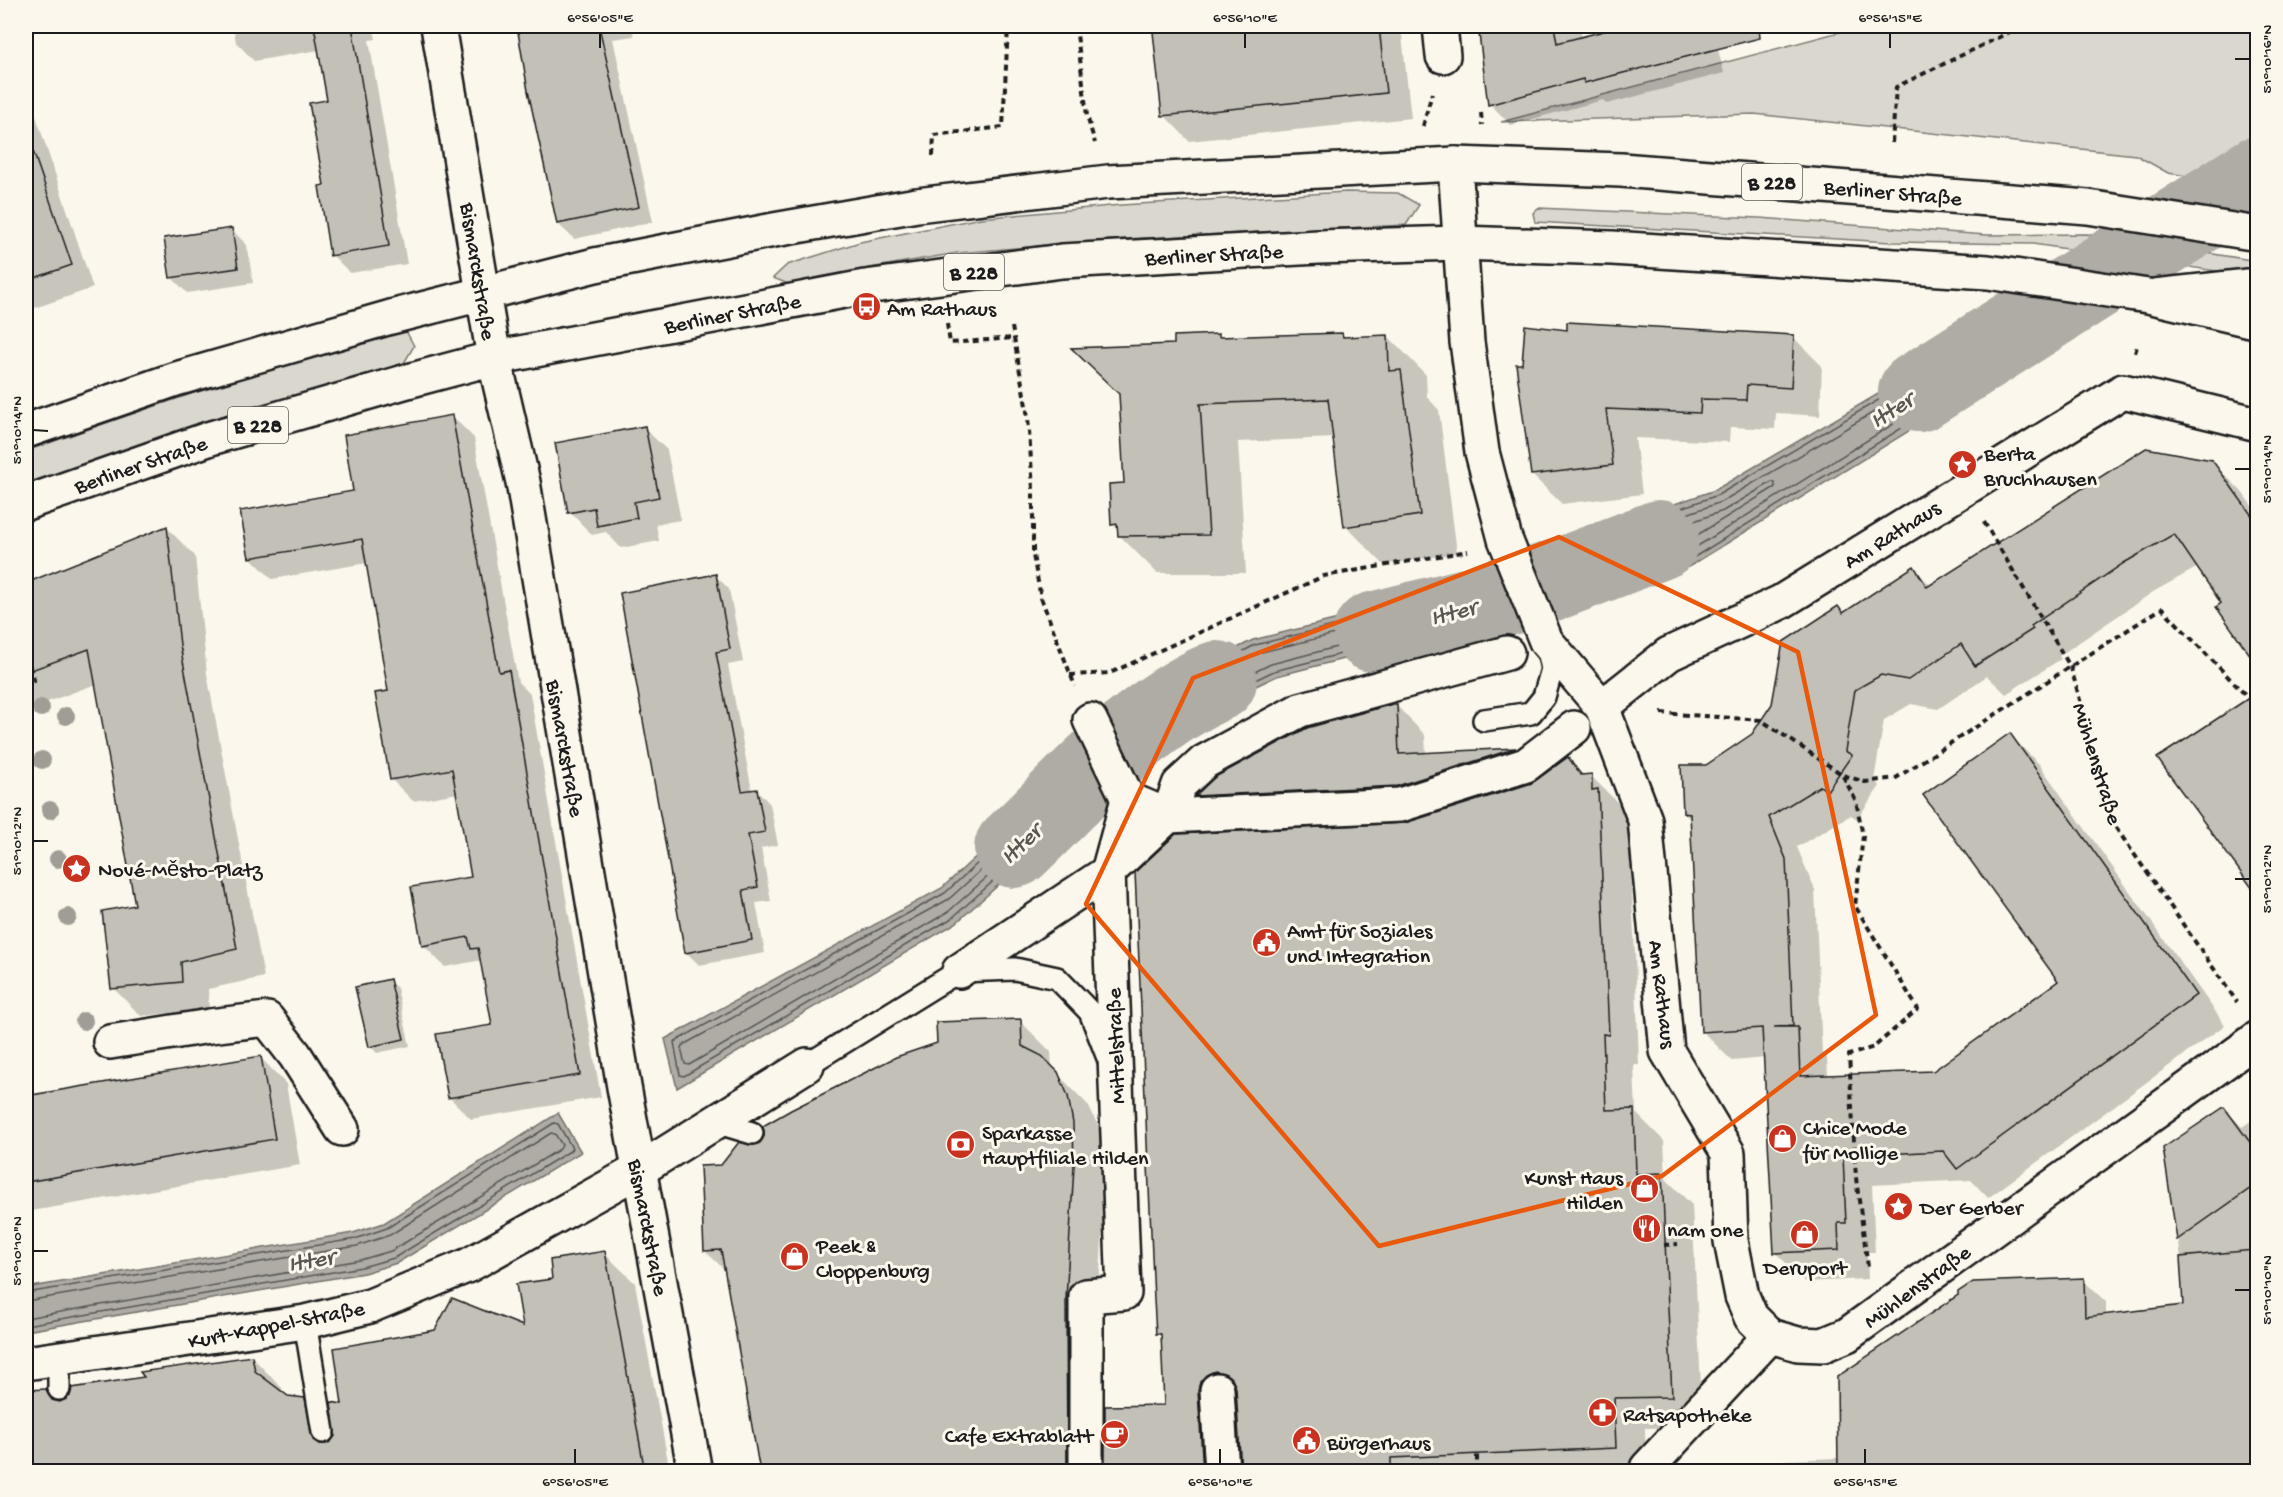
<svg xmlns="http://www.w3.org/2000/svg" width="2283" height="1497" font-family="'Gochi Hand',sans-serif">
<rect width="100%" height="100%" fill="#fbf7ec"/>
<filter id="ink" filterUnits="userSpaceOnUse"><feTurbulence type="fractalNoise" baseFrequency=".0167" numOctaves="2"/><feDisplacementMap in="SourceGraphic" scale="12" xChannelSelector="R" yChannelSelector="G"/><feConvolveMatrix kernelMatrix="1 2 1 2 8 2 1 2 1" color-interpolation-filters="sRGB"/></filter>
<g filter="url(#ink)">
<g fill="#dad7ce" stroke="#7b7a75" stroke-width="1.5">
<polygon points="1862,26 2257,26 2257,187 2168,173 2136,155 1754,114 1501,122"/>
<polygon points="1346,192 1398,193 1419,205 1406,225 1125,239 957,253 864,269 791,285 773,278 787,265 860,242 981,218 1121,205"/>
<polygon points="1538,208 1759,218 1986,235 2087,234 2257,261 2257,277 2033,244 1891,242 1535,222 1533,213"/>
<path d="M405,329L414,346L404,363L168,434L26,486V451C151,407 277,363 405,329Z"/>
</g>
<g fill="#afaca5" stroke="#74726e" stroke-width="1.5">
<polygon points="2257,149 2257,187 2221,182"/>
<polygon points="1990,328 2053,342 1682,571 1567,607 1547,548 1715,490"/>
<polygon points="1472,586 1484,623 1277,676 1220,703 1138,757 1112,724 1174,680 1253,640"/>
<polygon points="1089,752 1100,794 956,923 677,1088 665,1039 942,888"/>
<polygon points="558,1113 581,1152 397,1263 364,1273 26,1331 26,1288 353,1233 384,1223"/>
</g>
<g fill="#0003">
<polygon points="233,26 373,26 376,39 369,40 407,264 350,273 332,255 326,187 328,101 319,50 254,61 236,42"/>
<polygon points="519,26 632,26 634,36 613,39 653,222 574,239 558,224 536,120"/>
<polygon points="1226,26 1401,26 1411,118 1189,141 1164,115 1155,33"/>
<polygon points="1480,26 1580,26 1582,38 1629,26 1708,26 1713,30 1724,73 1607,104 1603,100 1511,125 1490,104"/>
<polygon points="26,86 93,288 26,311"/>
<polygon points="232,230 247,245 253,283 187,293 171,277"/>
<polygon points="1568,332 1793,337 1822,366 1820,416 1776,413 1775,429 1730,427 1729,442 1635,438 1642,494 1562,504 1532,475 1524,365"/>
<polygon points="1342,334 1346,338 1388,336 1426,375 1427,397 1439,410 1457,553 1384,565 1346,526 1335,438 1238,442 1246,573 1157,573 1119,535 1119,530 1113,524 1176,345 1218,336 1221,339"/>
<polygon points="452,416 474,438 518,682 530,694 601,1097 471,1119 449,1097 494,1026 482,960 445,967 423,945 473,878 458,793 413,801 391,779 390,692 367,563 272,579 250,557 355,492"/>
<polygon points="644,428 667,450 681,520 656,524 659,541 621,548 606,532 592,535 570,512"/>
<polygon points="2211,461 2241,491 2258,514 2258,661 2198,567 2153,592 2059,656 2061,659 2006,694 1987,676 1938,709 1911,704 1884,720 1874,780 1880,786 1857,819 1851,815 1797,847 1815,890 1822,1053 1827,1058 1828,1076 1934,1073 2060,981 2010,735 2039,764 2225,1025 1988,1198 1971,1180 1872,1185 1875,1252 1867,1252 1868,1279 1805,1282 1775,1252 1765,1058 1732,1061 1702,1031 1692,821 1684,813 1707,767 1753,735 1843,614 1914,568 1931,586"/>
<polygon points="167,528 195,556 207,674 264,977 208,989 209,1009 141,1016 113,988 137,906 96,684 26,710 26,585"/>
<polygon points="716,576 729,589 743,662 728,665 752,791 757,790 770,804 778,845 761,848 771,901 756,903 765,953 699,965 686,952"/>
<polygon points="1396,705 1425,735 1426,754 1516,750 1542,777 1567,759 1585,776 1591,776 1622,807 1623,816 1628,822 1635,953 1639,1065 1634,1065 1636,1113 1664,1141 1666,1179 1692,1205 1703,1427 1645,1428 1646,1472 1242,1472 1238,1404 1231,1413 1232,1472 1106,1472 1166,1406 1163,1339 1158,1333 1401,825 1430,816 1226,825 1197,796 1216,779"/>
<polygon points="389,981 397,988 410,1046 377,1053 370,1046"/>
<polygon points="1020,1021 1051,1052 1052,1068 1088,1105 1099,1128 1104,1155 1105,1197 1096,1331 1097,1472 762,1472 726,1271 705,1251 721,1167 755,1147"/>
<polygon points="261,1058 286,1084 300,1165 26,1212 26,1097"/>
<polygon points="2224,1108 2242,1127 2258,1116 2258,1472 1712,1472 1785,1468 1784,1460 1839,1458 2083,1280 2106,1302 2106,1316 2184,1307 2181,1258 2165,1148"/>
<polygon points="604,1253 635,1283 670,1472 26,1472 26,1392 46,1391 58,1403 146,1379 252,1357 282,1388 283,1394 288,1397 304,1400 336,1432 343,1405 525,1328 553,1280"/>
</g>
<g fill="none" stroke-linecap="round" stroke-linejoin="round">
<g stroke="#575653" stroke-width="1.5">
<polygon points="1990,334 2030,343 2032,347 1680,566 1574,598 1570,597 1555,554 1557,551 1718,495"/>
<polygon points="1991,343 2011,346 2012,350 1677,559 1579,589 1575,588 1565,559 1566,556 1721,502"/>
<polygon points="1772,482 1775,483 1775,487 1673,550 1584,578 1581,576 1576,564 1578,561 1723,511"/>
<polygon points="1465,594 1469,595 1476,616 1474,620 1274,671 1217,698 1141,748 1138,747 1122,727 1123,723 1177,686 1255,645"/>
<polygon points="1461,603 1464,604 1466,611 1464,614 1271,664 1213,692 1143,737 1140,737 1133,728 1134,725 1181,692 1258,653"/>
<polygon points="1084,766 1087,768 1092,793 952,918 684,1076 680,1075 674,1042 945,893"/>
<polygon points="1080,780 1083,782 1084,791 948,912 689,1065 685,1064 681,1048 683,1045 949,899"/>
<polyline points="26,1293 355,1239 387,1228 554,1123 558,1124 572,1148 570,1151 394,1258 362,1267 26,1325"/>
<polyline points="26,1301 357,1246 390,1235 551,1133 555,1134 562,1145 560,1149 391,1251 360,1260 26,1318"/>
</g>
<g stroke="#afaca5" stroke-width="80">
<polyline points="1918,392 2258,176"/>
<polyline points="1373,632 1479,605 1558,579 1659,540"/>
<path d="M1014,848C1076,789 1138,715 1217,681"/>
</g>
</g>
<g fill="#c3c0b8" stroke="#1c1c1c" stroke-width="1.5">
<polygon points="314,26 352,26 389,246 330,256 319,186 324,185 309,103 327,100"/>
<polygon points="517,26 599,26 639,207 557,224 528,91"/>
<polygon points="1211,26 1379,26 1386,93 1162,116 1153,32"/>
<polygon points="1478,26 1554,26 1557,43 1623,26 1759,26 1760,38 1584,83 1583,79 1488,105"/>
<polygon points="32,148 72,265 26,281 26,149"/>
<polygon points="232,228 238,268 170,278 164,238"/>
<polygon points="1567,322 1794,335 1791,388 1747,385 1746,400 1701,399 1700,413 1606,409 1613,465 1531,475 1516,364 1522,364 1525,325 1567,330"/>
<polygon points="1342,333 1343,337 1388,335 1389,371 1401,370 1420,515 1344,527 1328,399 1200,404 1209,535 1118,536 1117,524 1111,525 1109,484 1124,483 1119,394 1071,348 1174,344 1174,336 1219,334 1219,337"/>
<polygon points="452,415 499,672 509,670 580,1075 448,1098 436,1034 492,1025 478,948 471,949 468,937 422,946 411,887 471,877 452,769 390,780 375,693 388,691 362,539 249,558 240,511 353,491 344,435"/>
<polygon points="645,426 659,497 634,502 637,518 597,526 594,508 568,513 555,443"/>
<polygon points="2146,448 2212,460 2258,524 2258,666 2216,607 2221,603 2174,534 2124,563 2031,626 2033,629 1975,666 1961,644 1908,680 1881,675 1855,690 1845,751 1852,755 1827,791 1820,786 1769,817 1786,859 1793,1026 1774,1027 1798,1027 1800,1076 1933,1071 2058,981 1923,795 2010,733 2196,995 1957,1169 1943,1151 1843,1156 1846,1223 1838,1223 1839,1250 1774,1253 1762,1028 1701,1032 1690,814 1683,813 1681,765 1706,765 1752,734 1772,704 1783,642 1838,606 1843,613 1914,566 1927,587"/>
<polygon points="167,526 180,645 237,949 181,962 182,982 111,989 102,911 135,905 89,649 26,672 26,583"/>
<polygon points="716,574 730,649 716,652 733,742 742,791 757,789 765,832 748,835 758,887 743,890 752,940 685,953 620,593"/>
<polygon points="2258,692 2258,896 2157,758"/>
<polygon points="1393,704 1397,704 1399,754 1516,748 1397,786 1195,796 1215,777 1307,728"/>
<polygon points="1568,757 1581,775 1592,774 1592,790 1598,789 1609,1035 1603,1034 1606,1110 1634,1109 1636,1174 1662,1173 1672,1397 1614,1398 1616,1448 1391,1458 1391,1472 1241,1472 1236,1388 1232,1379 1226,1374 1215,1371 1206,1375 1200,1382 1198,1391 1203,1472 1105,1472 1105,1406 1164,1405 1161,1334 1156,1334 1154,1300 1135,872 1176,834 1405,823 1532,783"/>
<polygon points="390,979 404,1039 369,1047 355,987"/>
<polygon points="1021,1019 1022,1046 1042,1056 1058,1072 1068,1096 1073,1123 1074,1166 1066,1299 1067,1472 760,1472 721,1250 704,1251 700,1166 721,1165 739,1142 754,1145 760,1143 764,1136 763,1126 791,1110 896,1057 937,1043 936,1022"/>
<polygon points="261,1056 275,1139 26,1182 26,1096"/>
<polygon points="2224,1107 2258,1153 2258,1183 2177,1240 2163,1148"/>
<polygon points="2254,1250 2258,1275 2258,1472 1838,1472 1837,1377 1958,1295 1958,1292 1973,1282 2084,1278 2085,1317 2183,1305 2180,1257"/>
<polygon points="605,1251 645,1472 26,1472 26,1390 46,1389 52,1400 60,1402 70,1396 72,1388 144,1377 140,1372 252,1356 255,1371 288,1396 305,1398 313,1440 319,1444 326,1444 331,1441 335,1436 331,1402 342,1404 334,1348 435,1330 452,1298 523,1326 516,1284 552,1279 550,1260"/>
</g>
<g fill="none" stroke-linecap="round" stroke-linejoin="round">
<defs>
<g id="lane">
<polyline points="1484,720 1531,713 1544,697 1552,669 1547,645"/>
<polyline points="807,1065 959,971 1015,969 1057,978 1090,1012 1108,1058"/>
<polyline points="715,1122 752,1133"/>
<polyline points="305,1322 323,1432"/>
<polyline points="59,1389 59,1359"/>
</g>
<g id="street">
<polyline points="438,26 494,358 523,482 624,1087 695,1472"/>
<polyline points="1440,26 1443,56"/>
<polyline points="1455,164 1467,342 1482,452 1505,539 1546,641 1602,707 1645,820 1667,1051 1728,1153 1731,1241 1742,1296 1751,1317 1770,1336 1798,1344 1823,1345 1847,1335 2258,1038"/>
<polyline points="1602,707 1669,654 1781,602 2123,391 2258,424"/>
<polyline points="1090,720 1128,799"/>
<polyline points="959,971 1108,872 1168,816 1400,805 1526,765 1574,728"/>
<polyline points="110,1042 210,1026 267,1019 295,1055 342,1129"/>
<polyline points="26,1363 305,1322 370,1306 469,1265 639,1170 807,1065"/>
<polyline points="1217,1390 1222,1472"/>
<polyline points="1086,1472 1086,1296 1124,1293 1108,872 1128,799 1168,816 1179,785 1204,762 1300,710 1507,653"/>
<polyline points="1646,1472 1647,1468 1770,1336"/>
</g>
<polyline id="secondary" points="2155,296 2248,286 2258,288"/>
<g id="primary">
<polyline points="26,431 176,379 391,317 595,265 774,230 917,205 1108,182 1455,164 1621,170 2088,207 2258,234"/>
<polyline points="26,503 211,438 404,382 494,358 865,287 1062,261 1319,247 1460,243 1612,248 1988,272 2148,296 2258,322"/>
</g>
</defs>
<use href="#lane" stroke="#1c1c1c" stroke-width="26"/>
<use href="#street" stroke="#1c1c1c" stroke-width="38"/>
<use href="#secondary" stroke="#1c1c1c" stroke-width="38"/>
<use href="#primary" stroke="#1c1c1c" stroke-width="38"/>
<g stroke="#1c1c1c" stroke-width="4" stroke-dasharray="6 4.5" stroke-linecap="butt">
<polyline points="1076,26 1087,116 1095,143"/>
<polyline points="1481,113 1482,125"/>
<polyline points="1423,126 1432,93"/>
<polyline points="1892,143 1896,87 2022,26"/>
<polyline points="933,156 934,135 1003,127 1008,26"/>
<polyline points="947,324 950,343 1013,338"/>
<polyline points="1012,327 1028,417 1033,489 1033,555 1041,598 1075,686"/>
<polyline points="2135,353 2138,343"/>
<polyline points="1984,522 2071,668 2116,828 2237,1002"/>
<polyline points="26,656 34,680 27,682 26,679"/>
<polyline points="1070,675 1110,673 1324,576 1468,551"/>
<polyline points="1661,713 1761,720 1843,775 1865,782 1896,778 2162,608 2258,708"/>
<polyline points="1843,776 1856,801 1863,836 1855,906 1918,1009 1874,1047 1849,1055 1856,1178 1868,1267"/>
<polyline points="1664,1245 1678,1244"/>
<polyline points="1477,1472 1477,1455"/>
</g>
<use href="#lane" stroke="#fbf7ec" stroke-width="21"/>
<use href="#street" stroke="#fbf7ec" stroke-width="33"/>
<use href="#secondary" stroke="#fbf7ec" stroke-width="33"/>
<use href="#primary" stroke="#fbf7ec" stroke-width="33"/>
</g>
<g fill="#a09d97">
<circle cx="41" cy="708" r="9"/>
<circle cx="66" cy="716" r="9"/>
<circle cx="42" cy="760" r="9"/>
<circle cx="50" cy="810" r="9"/>
<circle cx="58" cy="859" r="9"/>
<circle cx="68" cy="917" r="9"/>
<circle cx="84" cy="1021" r="9"/>
</g>
</g>
<path fill="none" stroke="#e8590c" stroke-width="4.5" stroke-linejoin="round" d="M1559,537L1798,652L1876,1015L1662,1176L1379,1246L1086,904L1193,678Z"/>
<path fill="none" stroke="#1c1c1c" stroke-width="2" d="M600,48V33M1245,48V33M1890,48V33M2235,59H2250M33,430L48,431M2235,469H2250M33,841H48M2235,879H2250M33,1251H48M2235,1290H2250M575,1464V1449M1220,1464V1449M1865,1464V1449"/>
<defs>
<symbol id="bus-disc" viewBox="-11 -11 22 22"><circle r="9.5" fill="#c8321e" stroke="#fbf7ec"/><path d="M-5-6H5V4H4V6H2V4H-2V6H-4V4H-5ZM-3.5-4V0h7V-4ZM-3.5 1.2v1.5H-2V1.2ZM2 1.2v1.5H3.5V1.2Z" fill="#fff"/></symbol>
<symbol id="sight-disc" viewBox="-11 -11 22 22"><circle r="9.5" fill="#c8321e" stroke="#fbf7ec"/><path d="M0-6L1.8-2.2L6-1.7L2.9 1.2L3.7 5.4L0 3.3L-3.7 5.4L-2.9 1.2L-6-1.7L-1.8-2.2Z" fill="#fff"/></symbol>
<symbol id="civic-disc" viewBox="-11 -11 22 22"><circle r="9.5" fill="#c8321e" stroke="#fbf7ec"/><path d="M-.6-6.5H3V-4.5H.6V-3L4-1V1h2V6H-6V1h2V-1L-.6-3ZM-1.2 2.5V6h2.4V2.5Z" fill="#fff"/></symbol>
<symbol id="shop-disc" viewBox="-11 -11 22 22"><circle r="9.5" fill="#c8321e" stroke="#fbf7ec"/><path d="M-5-2.5h2.3a2.7 3.5 0 0 1 5.4 0H5L5.5 6h-11ZM-1.5-2.5h3a1.5 2.3 0 0 0-3 0Z" fill="#fff"/></symbol>
<symbol id="bank-disc" viewBox="-11 -11 22 22"><circle r="9.5" fill="#c8321e" stroke="#fbf7ec"/><path d="M-6-4H6V4H-6ZM0-2.3a2.3 2.3 0 1 0 0 4.6a2.3 2.3 0 1 0 0-4.6Z" fill="#fff"/></symbol>
<symbol id="restaurant-disc" viewBox="-11 -11 22 22"><circle r="9.5" fill="#c8321e" stroke="#fbf7ec"/><path d="M-5-6h1v4h1v-4h1v4h1v-4h1v5L-1.5 .5V6h-2V.5L-5-1ZM5-6V6H3V1.5H1.5Q1.5-4 5-6Z" fill="#fff"/></symbol>
<symbol id="pharmacy-disc" viewBox="-11 -11 22 22"><circle r="9.5" fill="#c8321e" stroke="#fbf7ec"/><path d="M-2-6h4v4h4v4h-4v4h-4v-4h-4v-4h4Z" fill="#fff"/></symbol>
<symbol id="cafe-disc" viewBox="-11 -11 22 22"><circle r="9.5" fill="#c8321e" stroke="#fbf7ec"/><path d="M-5.5-4.5H6V0H3Q3 3.5 0 3.5H-2.5Q-5.5 3.5-5.5 0ZM3-3.2v2h1.7v-2ZM-6 4.5H4V6H-6Z" fill="#fff"/></symbol>
</defs>
<g fill-rule="evenodd">
<use href="#bus-disc" x="850" y="290" width="33" height="33"/>
<use href="#sight-disc" x="1946" y="448" width="33" height="33"/>
<use href="#sight-disc" x="60" y="852" width="33" height="33"/>
<use href="#civic-disc" x="1250" y="926" width="33" height="33"/>
<use href="#shop-disc" x="1766" y="1122" width="33" height="33"/>
<use href="#bank-disc" x="944" y="1128" width="33" height="33"/>
<use href="#shop-disc" x="1628" y="1172" width="33" height="33"/>
<use href="#sight-disc" x="1882" y="1190" width="33" height="33"/>
<use href="#restaurant-disc" x="1630" y="1212" width="33" height="33"/>
<use href="#shop-disc" x="1788" y="1218" width="33" height="33"/>
<use href="#shop-disc" x="778" y="1240" width="33" height="33"/>
<use href="#pharmacy-disc" x="1586" y="1396" width="33" height="33"/>
<use href="#cafe-disc" x="1098" y="1418" width="33" height="33"/>
<use href="#civic-disc" x="1290" y="1424" width="33" height="33"/>
</g>
<g text-anchor="middle" stroke-width="6" stroke-linejoin="round" paint-order="stroke">
<g fill="#fbf7ec" stroke="#5f5e5a" stroke-width="1.5">
<rect x="1742" y="164" width="60" height="36" rx="4.5"/>
<rect x="944" y="254" width="60" height="36" rx="4.5"/>
<rect x="228" y="407" width="60" height="36" rx="4.5"/>
</g>
<g font-size="21" font-weight="bold" fill="#1c1c1c">
<text x="1772" y="189">B 228</text>
<text x="974" y="279">B 228</text>
<text x="258" y="432">B 228</text>
</g>
<g font-size="22" fill="#1c1c1c" stroke="#fbf7ec">
<text transform="translate(1893 191) rotate(5)" y="8">Berliner Straße</text>
<text transform="translate(1214 253) rotate(-3)" y="8">Berliner Straße</text>
<text transform="translate(480 271) rotate(81)" y="8">Bismarckstraße</text>
<text transform="translate(732 312) rotate(-11)" y="8">Berliner Straße</text>
<text transform="translate(140 463) rotate(-19)" y="8">Berliner Straße</text>
<text transform="translate(1891 533) rotate(-32)" y="8">Am Rathaus</text>
<text transform="translate(567 748) rotate(80)" y="8">Bismarckstraße</text>
<text transform="translate(2099 763) rotate(73)" y="8">Mühlenstraße</text>
<text transform="translate(1664 994) rotate(83)" y="8">Am Rathaus</text>
<text transform="translate(1114 1046) rotate(-92)" y="8">Mittelstraße</text>
<text transform="translate(650 1227) rotate(79)" y="8">Bismarckstraße</text>
<text transform="translate(1916 1285) rotate(-36)" y="8">Mühlenstraße</text>
<text transform="translate(276 1323) rotate(-11)" y="8">Kurt-Kappel-Straße</text>
</g>
<g font-size="22" fill="#1c1c1c" stroke="#fbf7ec" text-anchor="start">
<text x="887" y="315">Am Rathaus</text>
<text x="1984" y="460">Berta<tspan x="1984" dy="25">Bruchhausen</tspan></text>
<text x="98" y="876">Nové-Město-Platz</text>
<text x="1287" y="937">Amt für Soziales<tspan x="1287" dy="25">und Integration</tspan></text>
<text x="1803" y="1134">Chice Mode<tspan x="1803" dy="25">für Mollige</tspan></text>
<text x="982" y="1139">Sparkasse<tspan x="982" dy="25">Hauptfiliale Hilden</tspan></text>
<text x="1623" y="1184" text-anchor="end">Kunst Haus<tspan x="1623" dy="25">Hilden</tspan></text>
<text x="1920" y="1214">Der Gerber</text>
<text x="1667" y="1236">nam one</text>
<text x="816" y="1252">Peek &amp;<tspan x="816" dy="25">Cloppenburg</tspan></text>
<text x="1805" y="1274" text-anchor="middle">Deruport</text>
<text x="1623" y="1421">Ratsapotheke</text>
<text x="1093" y="1442" text-anchor="end">Cafe Extrablatt</text>
<text x="1327" y="1449">Bürgerhaus</text>
</g>
<g font-size="24" font-style="italic" fill="#575653" stroke="#fbf7ec">
<text transform="translate(1891 409) rotate(-33)" y="8">Itter</text>
<text transform="translate(1453 611) rotate(-15)" y="8">Itter</text>
<text transform="translate(1020 843) rotate(-44)" y="8">Itter</text>
<text transform="translate(311 1259) rotate(-10)" y="8">Itter</text>
</g>
</g>
<rect width="2283" height="1497" fill="none" stroke="#fbf7ec" stroke-width="66"/>
<rect x="33" y="33" width="2217" height="1431" fill="none" stroke="#1c1c1c" stroke-width="2"/>
<g font-size="15" text-anchor="middle" fill="#1c1c1c">
<text x="600" y="22">6°56'05"E</text>
<text x="1245" y="22">6°56'10"E</text>
<text x="1890" y="22">6°56'15"E</text>
<text transform="translate(2266 59) rotate(-90)" y="5">51°10'16"N</text>
<text transform="translate(16 430) rotate(-90)" y="5">51°10'14"N</text>
<text transform="translate(2266 469) rotate(-90)" y="5">51°10'14"N</text>
<text transform="translate(16 841) rotate(-90)" y="5">51°10'12"N</text>
<text transform="translate(2266 879) rotate(-90)" y="5">51°10'12"N</text>
<text transform="translate(16 1251) rotate(-90)" y="5">51°10'10"N</text>
<text transform="translate(2266 1290) rotate(-90)" y="5">51°10'10"N</text>
<text x="575" y="1486">6°56'05"E</text>
<text x="1220" y="1486">6°56'10"E</text>
<text x="1865" y="1486">6°56'15"E</text>
</g>
</svg>
